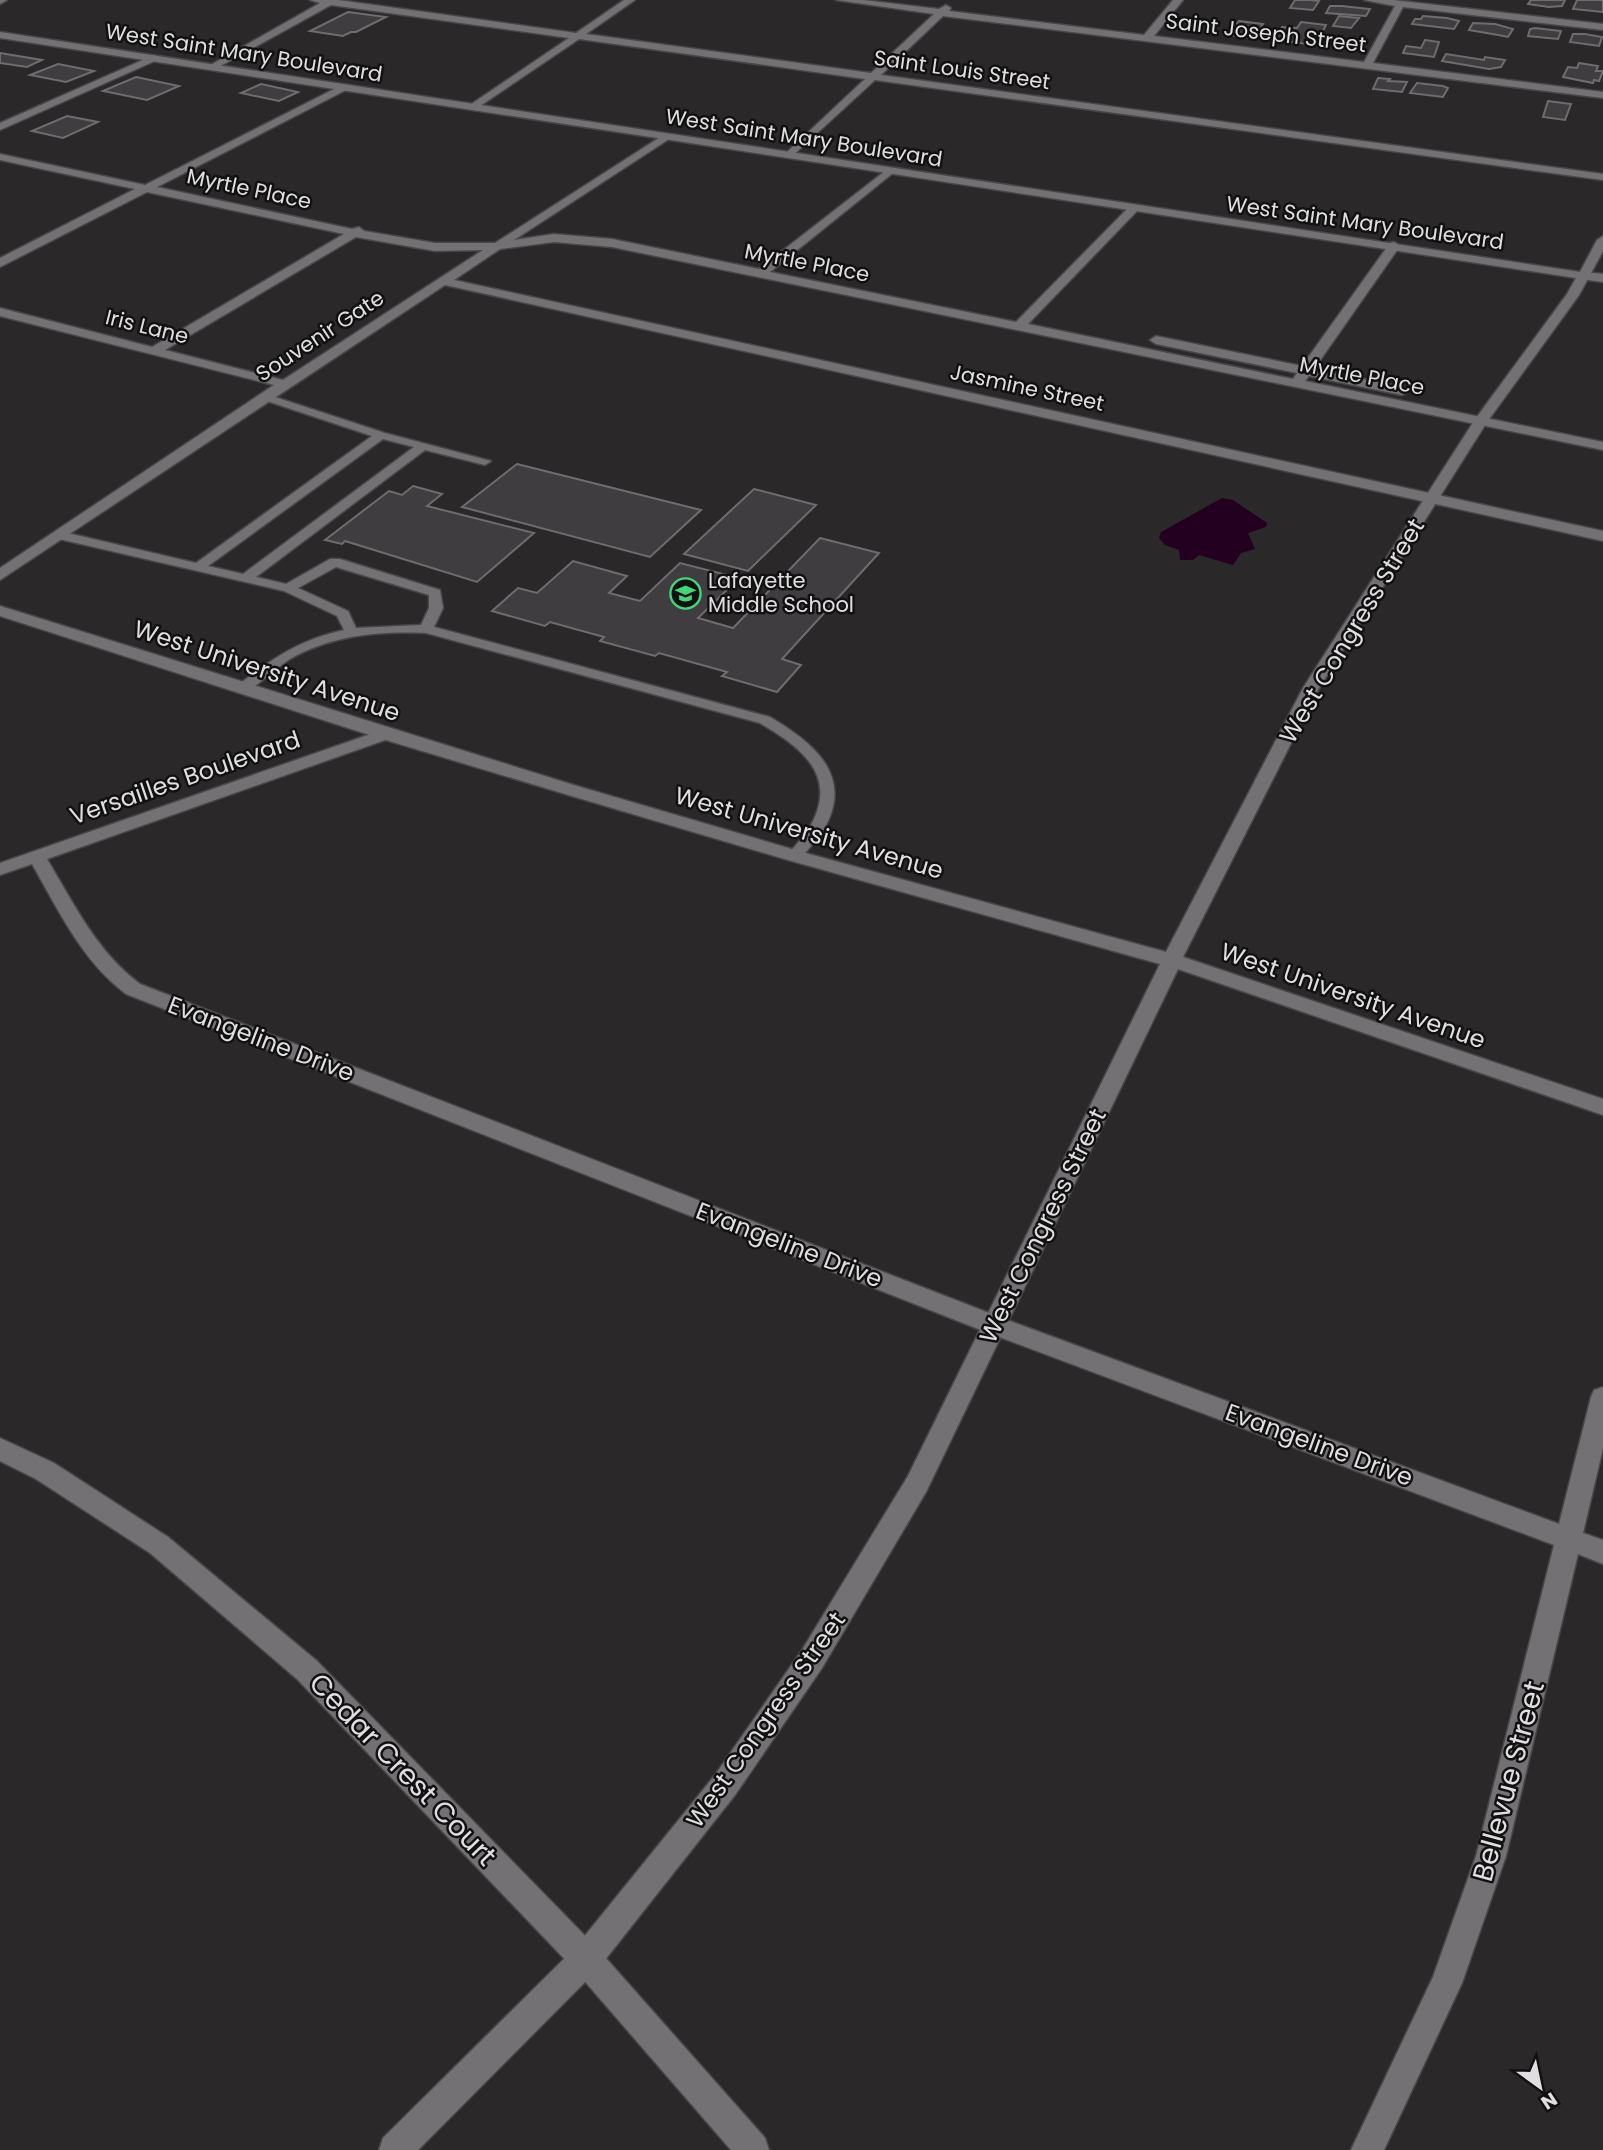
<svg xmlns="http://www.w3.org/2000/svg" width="1603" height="2150" font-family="Poppins,sans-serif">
<rect width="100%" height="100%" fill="#2b282a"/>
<polygon fill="#240020" points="1222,498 1233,500 1267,523 1266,527 1248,533 1255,549 1241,553 1233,565 1199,555 1193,560 1180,560 1179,550 1165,545 1159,538 1161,532"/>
<g fill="#403d40" stroke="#6f6b6e" stroke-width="2">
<polygon points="1295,0 1310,0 1319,1 1313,10 1290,8"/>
<polygon points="1531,0 1565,0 1562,6 1549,7 1528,4"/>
<polygon points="1577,0 1603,0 1603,12 1573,9"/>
<polygon points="1330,6 1342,6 1370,9 1366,16 1326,13"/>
<polygon points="348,12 386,17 356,32 351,32 343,36 310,31"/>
<polygon points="1339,16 1359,18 1351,28 1333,26"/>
<polygon points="1423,16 1447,18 1459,21 1454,29 1412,24 1415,19 1421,19"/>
<polygon points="1239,21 1263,24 1253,38 1228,35"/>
<polygon points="1301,22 1326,25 1316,45 1268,39 1274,30 1280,30 1282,27 1297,28"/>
<polygon points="1473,23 1495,24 1513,29 1508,37 1498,35 1469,30"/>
<polygon points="1535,28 1561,31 1558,39 1528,36 1530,29"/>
<polygon points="1573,34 1585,34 1602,37 1599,46 1570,42"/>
<polygon points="1425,40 1439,42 1434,57 1403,53 1406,46 1421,48"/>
<polygon points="0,53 42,60 27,67 0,63"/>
<polygon points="1446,54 1484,60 1485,57 1505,60 1501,67 1489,69 1442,61"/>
<polygon points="1579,63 1598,66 1596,71 1603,71 1599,81 1594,80 1593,83 1563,77 1568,67 1577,68"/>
<polygon points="58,64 94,71 66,82 30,75"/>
<polygon points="136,77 179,86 147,100 103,91"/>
<polygon points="1378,78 1390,79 1388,81 1407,82 1402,92 1373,89"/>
<polygon points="1417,83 1443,86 1448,88 1443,97 1410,93"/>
<polygon points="261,84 298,92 279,101 241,93"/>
<polygon points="1548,101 1571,104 1565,120 1543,117"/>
<polygon points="67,116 98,122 63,138 32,131"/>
<polygon points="517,464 701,510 650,557 462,507"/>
<polygon points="413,486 442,494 427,506 534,533 477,582 345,541 342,544 325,540 389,491 402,495"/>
<polygon points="754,489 816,505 748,571 684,554"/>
<polygon points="820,538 879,553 782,659 801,665 777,692 722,676 727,672 659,653 655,656 600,641 604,637 550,622 545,626 492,611 518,588 537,593 573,561 627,576 609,593 640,601 680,563 739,578 698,618 733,628"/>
</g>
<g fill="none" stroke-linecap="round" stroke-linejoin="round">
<defs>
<path id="lane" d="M261,395H269L385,433L491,461L485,465L425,450L256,577L286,584L330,559H340L440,590L443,608L434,627L770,717C807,739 850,770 829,819C823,834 810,847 800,859L795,861L787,856C796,844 807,834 813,821C837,772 797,745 760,723L426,633C379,631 332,635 290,659C276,667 251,695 237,692V686C271,659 301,639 344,630L337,616L284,591L59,539L53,535L59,531L196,563L372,436L261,399ZM383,439L414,447L243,574L208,566ZM336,567L429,595V608L421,625L356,628L348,611L298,588Z"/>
<g id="street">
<polygon points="0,0 7,0 0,4"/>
<polygon points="310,0 338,0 576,33 624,0 635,0 586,34 871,73 934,14 836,0 863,0 939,9 946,5 951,8 949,11 1144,35 1173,0 1183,0 1154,36 1364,62 1395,6 1364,0 1393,0 1603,24 1603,30 1403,7 1373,63 1603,92 1603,98 943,16 881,75 1603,174 1603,180 875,80 790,158 785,155 786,153 865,79 579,39 474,110 470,109 470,105 569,38 331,5 215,69 207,67 320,3"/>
<polygon points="154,55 159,58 157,60 0,130 0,123"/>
<path d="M342,85L346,86V90L157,187L352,229L359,227L364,231L435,243H495L665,134L670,137L669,139L514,240L554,234L612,239L759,269L889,168L895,171L893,173L770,272L1016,322L1129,207H1137V211L1028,324L1293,379L1297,373L1156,344L1150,340L1156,336L1302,366L1390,243L1394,242L1400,246L1314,369L1402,387L1409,391L1402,395L1309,376L1305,381L1603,442V450L612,247L554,242L500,249L454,280L1603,531V541L445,285L0,580V568L274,385L0,316V308L152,347L344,234L147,192L0,267V258L135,189L0,160V154L145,185ZM356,237L435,251L483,250L283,380L165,350Z"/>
<polygon points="1585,272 1603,274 1603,282 1581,279 1581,273"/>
<path d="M385,729L391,730L394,734L391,738L47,859C74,904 97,952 140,984L1002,1318L1559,1524L1591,1397L1594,1390L1603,1387V1448L1583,1533L1603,1540V1564L1578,1554L1506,1856L1462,1983L1384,2150H1351L1433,1977L1476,1856L1554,1545L986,1332L126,994C82,961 59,911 32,864L0,875V863Z"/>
<polygon points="0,1438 54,1463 168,1537 317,1661 597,1948 765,2138 769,2150 731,2150 575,1970 297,1679 150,1553 36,1479 0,1461"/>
</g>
<polygon id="secondary" points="0,32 1580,272 1597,240 1603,236 1603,251 1579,295 1487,422 1319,688 1183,957 1603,1099 1603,1115 1178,969 926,1492 822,1668 735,1795 597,1970 418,2150 379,2150 383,2138 575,1948 715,1775 802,1650 908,1476 1160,964 788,860 565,794 379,738 0,616 0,606 577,786 802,852 1166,952 1303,688 1474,421 1567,294 1576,278 0,38"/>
</defs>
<use href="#lane" stroke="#484648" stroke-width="3"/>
<use href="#street" stroke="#484648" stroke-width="3"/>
<use href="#secondary" stroke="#484648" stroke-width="3"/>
<use href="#lane" fill="#747174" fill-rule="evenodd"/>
<use href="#street" fill="#747174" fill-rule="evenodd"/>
<use href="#secondary" fill="#747174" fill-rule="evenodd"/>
</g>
<defs>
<symbol id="school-ring" viewBox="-11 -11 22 22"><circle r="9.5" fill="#121112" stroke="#40d77c" stroke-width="1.5"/><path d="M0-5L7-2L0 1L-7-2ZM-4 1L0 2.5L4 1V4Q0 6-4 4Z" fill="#40d77c"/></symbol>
</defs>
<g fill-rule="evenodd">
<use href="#school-ring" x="668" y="576" width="35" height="35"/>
</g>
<g text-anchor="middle" stroke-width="5" stroke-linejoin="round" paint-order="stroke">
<g font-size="21" fill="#e0dee0" stroke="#121112">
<text transform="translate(1266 33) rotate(7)" y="7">Saint Joseph Street</text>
<text transform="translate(244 53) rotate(9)" y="7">West Saint Mary Boulevard</text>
<text transform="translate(962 70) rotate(8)" y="7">Saint Louis Street</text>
<text transform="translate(804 138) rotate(9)" y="7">West Saint Mary Boulevard</text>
<text transform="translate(249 189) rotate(12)" y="7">Myrtle Place</text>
<text transform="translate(1365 223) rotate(8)" y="7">West Saint Mary Boulevard</text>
<text transform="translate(807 263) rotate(11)" y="7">Myrtle Place</text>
<text transform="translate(147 327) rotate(14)" y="7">Iris Lane</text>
<text transform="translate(320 336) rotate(-33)" y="7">Souvenir Gate</text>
<text transform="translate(1362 376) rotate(11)" y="7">Myrtle Place</text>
<text transform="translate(1027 388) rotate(12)" y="7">Jasmine Street</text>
</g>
<g font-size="21" fill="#e0dee0" stroke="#121112" text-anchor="start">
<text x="708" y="588">Lafayette<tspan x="708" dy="24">Middle School</tspan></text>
</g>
<g font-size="24" fill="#e0dee0" stroke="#121112">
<text transform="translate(1352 631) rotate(-59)" y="8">West Congress Street</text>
<text transform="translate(267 671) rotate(18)" y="8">West University Avenue</text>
<text transform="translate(185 778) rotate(-19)" y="8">Versailles Boulevard</text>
<text transform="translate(809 833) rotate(16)" y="8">West University Avenue</text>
<text transform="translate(1353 996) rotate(19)" y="8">West University Avenue</text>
<text transform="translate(261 1039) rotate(21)" y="8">Evangeline Drive</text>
<text transform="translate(1043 1226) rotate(-64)" y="8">West Congress Street</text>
<text transform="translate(789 1245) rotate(21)" y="8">Evangeline Drive</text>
<text transform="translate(1319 1445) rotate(20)" y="8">Evangeline Drive</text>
<text transform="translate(766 1720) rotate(-55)" y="8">West Congress Street</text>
</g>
<g font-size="28" fill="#e0dee0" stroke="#121112">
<text transform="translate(403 1769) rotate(46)" y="10">Cedar Crest Court</text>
<text transform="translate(1508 1781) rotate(-75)" y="10">Bellevue Street</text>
</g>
</g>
<g transform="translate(1540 2087) rotate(147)" stroke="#121112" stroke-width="5" paint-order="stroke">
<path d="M0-5L12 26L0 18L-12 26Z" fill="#e0dee0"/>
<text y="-10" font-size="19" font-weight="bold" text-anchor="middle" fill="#e0dee0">N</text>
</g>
</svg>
